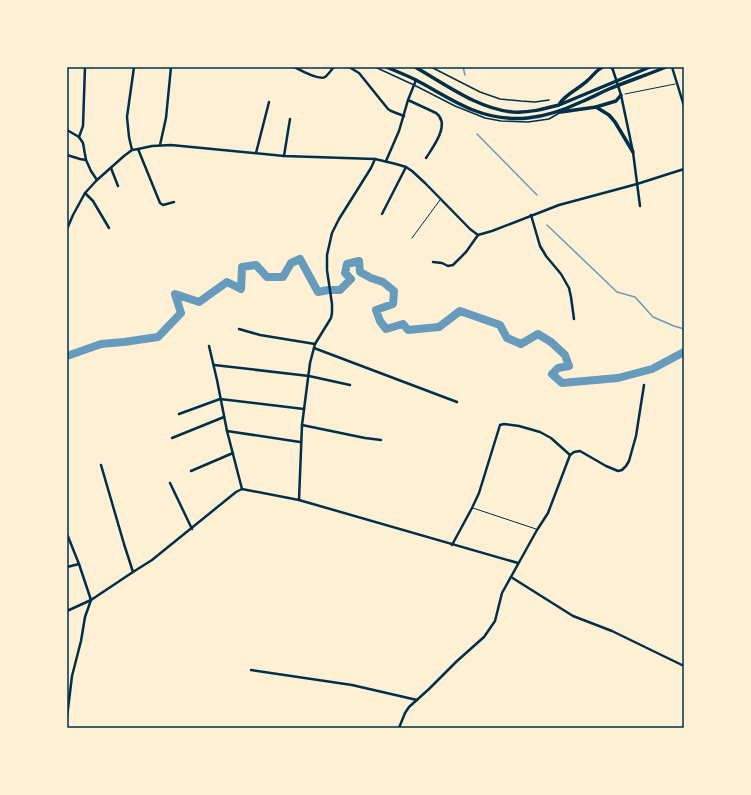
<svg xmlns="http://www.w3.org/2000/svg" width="751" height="795" font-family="Signika,sans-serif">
<rect width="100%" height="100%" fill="#fdf0d5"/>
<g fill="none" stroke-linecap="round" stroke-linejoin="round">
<g stroke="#669bbc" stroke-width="1.5">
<polyline points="463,67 465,75"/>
<polyline points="477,134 537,195"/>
<polyline points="547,225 617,292 635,297 653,317 674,326 684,329"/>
</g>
<polyline stroke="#669bbc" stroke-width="8" points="67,356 101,344 124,342 158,337 181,313 175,294 199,302 227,282 241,289 242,267 256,265 267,277 283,277 291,263 300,259 318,292 328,290 340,290 351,279 345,273 347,264 359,261 360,272 371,278 383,282 394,291 393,304 376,310 380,321 386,329 403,324 408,330 439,327 460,311 500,325 507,338 521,344 538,334 551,342 565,355 569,366 558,368 552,374 562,383 618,378 652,369 684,352"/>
<polyline stroke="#003049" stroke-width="1" points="625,94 675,84"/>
<g stroke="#003049" stroke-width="1">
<polyline points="412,238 440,200"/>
<polyline points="473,508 536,529"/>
</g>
<g stroke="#003049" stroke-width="1.5">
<polyline points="375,67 414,85 455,106 485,118 501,121 528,122 549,119 561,112"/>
<polyline points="431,67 480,92 500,99 521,101 535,102 549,100"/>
</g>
<g stroke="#003049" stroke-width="2.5">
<path d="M294,67C300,70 319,81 325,77C328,75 331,70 334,67"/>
<polyline points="349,67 359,73 388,109 391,111 404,116"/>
<polyline points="612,67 621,95 633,152 640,206"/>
<polyline points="672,67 684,106"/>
<path d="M408,100L436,113C451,124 433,147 426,158"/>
<polyline points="67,130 79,137 83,143 86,160 91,171 97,180"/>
<polyline points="79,137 83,126 85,67"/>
<polyline points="160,145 166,118 171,67"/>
<polyline points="138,149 160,203 163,205 174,202"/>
<polyline points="132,150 129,137 127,117 134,67"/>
<polyline points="256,153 269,102"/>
<polyline points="67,155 80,159 86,160"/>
<polyline points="284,156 290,119"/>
<polyline points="386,161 399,131 408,100 416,80"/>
<polyline points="111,168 118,186"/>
<polyline points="85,193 93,201 109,228"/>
<polyline points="382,214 406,167"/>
<polyline points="531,215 540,246 546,256 561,274 569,288 571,297 574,319"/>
<polyline points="67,229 73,215 85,193 97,180 124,156 132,150 138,149 152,146 171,145 284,156 375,159 396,164 406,167 412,171 425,183 470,229 478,235"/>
<polyline points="478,235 492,231 559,205 637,184 684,169"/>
<polyline points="433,262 442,263 448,266 453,265 466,252 478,235"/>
<polyline points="239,329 260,335 315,344"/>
<polyline points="209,346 217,380 227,431 242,489"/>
<polyline points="314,348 457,402"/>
<polyline points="214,365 309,376 350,385"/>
<polyline points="179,414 220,399 304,409"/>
<polyline points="302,425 365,438 381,440"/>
<polyline points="227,431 300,442"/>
<polyline points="172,438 224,417"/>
<polyline points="570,455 574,452 580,451 606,466 618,471 622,470 626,466 629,461 636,436 644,385"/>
<polyline points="101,465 124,544 133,572"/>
<polyline points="191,471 233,453"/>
<polyline points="170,483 192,529"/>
<polyline points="299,500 302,425 310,363 315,344 331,318 332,313 332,304 327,270 327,255 332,233 339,219 371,168 375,159"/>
<polyline points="67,534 79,564 91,600 85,617 81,641 72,676 67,717"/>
<polyline points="452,545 472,508 479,493 500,425 504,424 519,426 540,432 551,438 570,455"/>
<polyline points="67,567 79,564"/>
<polyline points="511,577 573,616 612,631 684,666"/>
<polyline points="67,611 91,600 133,572 152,560 236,492 242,489 299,500 518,563"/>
<polyline points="251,670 352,685 417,700"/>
<polyline points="399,728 405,713 409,707 429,689 457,661 484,637 495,621 502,593 537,530 548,513 570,455"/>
</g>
<g stroke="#003049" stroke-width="3.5">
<path d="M386,67C396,71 406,75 416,80C435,90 453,102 473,110C511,125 545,119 581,102C591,98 600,93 609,89C628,81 647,75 666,67"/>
<path d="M415,67C445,84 478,109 513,112C529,113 544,109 559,105L650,67"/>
<polyline points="611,67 612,68"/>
<path d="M560,103C567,93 579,89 588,80C593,76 596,70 603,67"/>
<polyline points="596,107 609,115 615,122 633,152"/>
<polyline points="561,112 596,107 616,101 621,95"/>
</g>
</g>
<rect width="751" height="795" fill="none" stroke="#fdf0d5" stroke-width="136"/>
<rect x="68" y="68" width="615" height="659" fill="none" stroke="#003049" stroke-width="1.5"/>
</svg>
